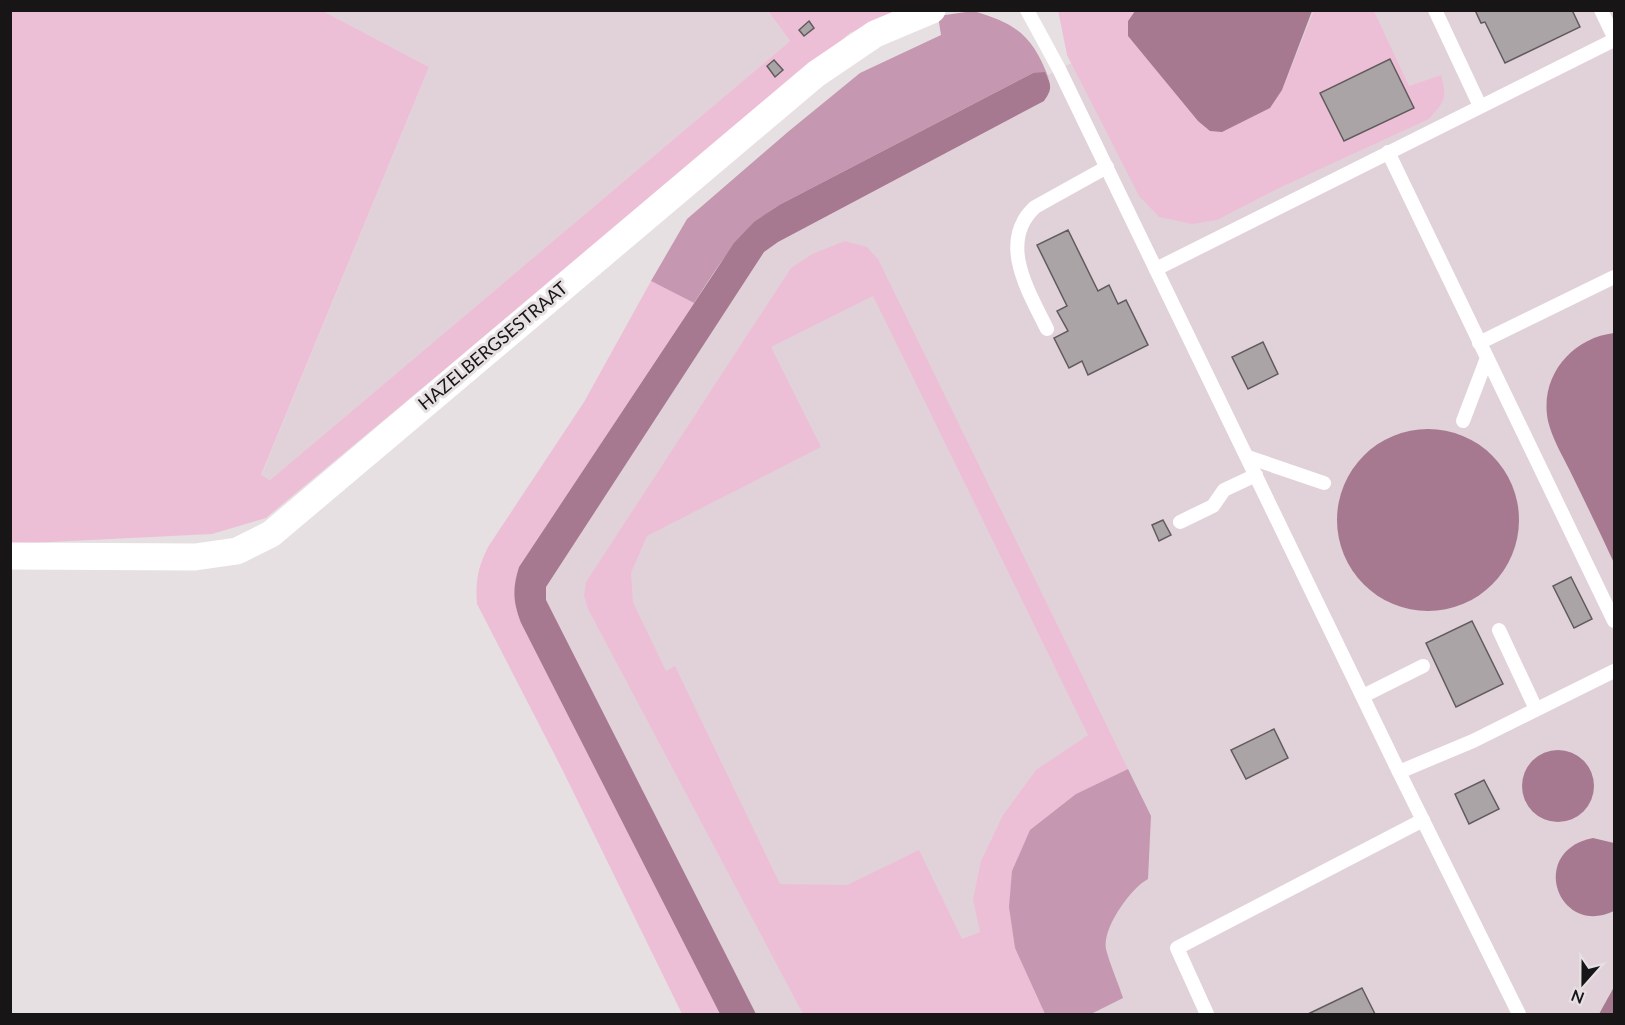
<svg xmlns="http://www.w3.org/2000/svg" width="1625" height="1025" font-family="Lato,sans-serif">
<rect width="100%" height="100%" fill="#e7e0e3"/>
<g fill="#e1d2da">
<polygon points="323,11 768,11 790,41 270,480 261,476 429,67"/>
<polygon points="1158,11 1614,11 1614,1014 738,1014 524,586 758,231 1059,69 1128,36"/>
</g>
<g fill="#edbfd6" fill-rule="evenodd">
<path d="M1058,10L1135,11L1128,21V36L1173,88L1282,90L1314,11H1374L1409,86L1441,75C1448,98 1444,102 1429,119L1279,188L1217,220L1192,224L1159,217L1139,196L1067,55Z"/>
<polygon points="11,11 323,11 429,67 261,475 270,480 790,41 768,11 900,11 850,33 266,518 212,534 11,544"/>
<path d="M845,241L867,247L878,259L1128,769L1076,794L1015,948L1045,1014H803L588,609L584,596L586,582L791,268L812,254ZM873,296L1088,735L1036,770L1003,815L981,861L973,899L980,932L962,939L919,850L847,885L780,884L675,666L666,671L633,602L631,573L647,536L821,447L771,347Z"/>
<path d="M651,281L694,303L519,567C512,589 513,602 521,623L720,1014H682L562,769L477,604C475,582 478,567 488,547L584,402Z"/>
</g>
<g fill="#c697b0">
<path d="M973,11C1016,23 1033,36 1049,79L1045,73H1033L779,205C737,233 721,262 694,303L651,281L687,219L789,131L860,73L941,35L938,16Z"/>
<path d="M1128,769L1151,816L1148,879C1131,888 1102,928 1106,949C1110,965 1118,982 1123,998L1091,1014H1045L1015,948L1009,907L1012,871L1030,830L1076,794Z"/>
</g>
<g fill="#a77991">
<polygon points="1135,11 1135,10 1312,11 1282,90 1270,108 1222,132 1210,131 1198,121 1128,36 1128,21"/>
<path d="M1045,72C1052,85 1052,90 1044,101L778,242L764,252L546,587V600L756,1014H720L521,623C513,602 512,589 519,567L734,243L754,222L779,205L1033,73Z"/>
<path d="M1614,333V563C1600,532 1585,502 1570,471C1562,455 1552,438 1548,421C1539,376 1572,338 1614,333Z"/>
<circle cx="1428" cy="520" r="91"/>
<circle cx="1558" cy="786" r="36"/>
<path d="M1593,838L1614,843V911C1558,938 1527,851 1593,838Z"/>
<polygon points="1614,987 1614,1014 1599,1014"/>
</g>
<g fill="#aaa4a7" stroke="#615b5e" stroke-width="1.5">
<polygon points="1475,10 1572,10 1580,27 1505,63 1485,22 1481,23"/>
<polygon points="809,21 814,28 804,36 799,30"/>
<polygon points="1390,59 1414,108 1344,141 1320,93"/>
<polygon points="774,60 783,70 775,77 767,66"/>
<polygon points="1068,230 1098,291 1109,285 1118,304 1126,300 1148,345 1088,375 1082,361 1069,368 1054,338 1068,331 1057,311 1067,306 1037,245"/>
<polygon points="1263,342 1278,374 1248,389 1232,357"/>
<polygon points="1163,520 1171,535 1159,541 1152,525"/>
<polygon points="1571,577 1592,619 1574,628 1553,586"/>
<polygon points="1472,621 1503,684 1456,707 1426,643"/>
<polygon points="1274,729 1288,758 1246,779 1231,750"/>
<polygon points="1484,780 1499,809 1469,824 1455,794"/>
<polygon points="1362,988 1375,1014 1308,1014"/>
</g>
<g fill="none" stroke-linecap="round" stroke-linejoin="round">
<g stroke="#fff" stroke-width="14">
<polyline points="1027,10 1059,69 1399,772 1473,741 1614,671"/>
<polyline points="1435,10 1480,106"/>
<polyline points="1601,10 1614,37"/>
<polyline points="1388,152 1614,621"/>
<polyline points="1156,269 1614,40"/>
<path d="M1047,329C1029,292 997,242 1035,207L1107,167"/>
<polyline points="1479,343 1614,277"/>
<polyline points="1463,421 1487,358"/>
<polyline points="1248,457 1324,483"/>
<polyline points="1180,522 1213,506 1224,490 1256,475"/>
<polyline points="1499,630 1536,709"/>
<polyline points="1363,696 1423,666"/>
<polyline points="1399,772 1519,1014"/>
<polyline points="1207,1014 1177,948 1423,820"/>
</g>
<polyline stroke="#fff" stroke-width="27" points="10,556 195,557 237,551 271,534 816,74 875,34 932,10"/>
</g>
<g text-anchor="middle" stroke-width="6" stroke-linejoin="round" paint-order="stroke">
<g font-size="18" fill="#171516" stroke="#e7e0e3">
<text transform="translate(493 346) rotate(-40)" y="6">HAZELBERGSESTRAAT</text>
</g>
</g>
<rect width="1625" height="1025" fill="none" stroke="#171516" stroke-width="24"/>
<g transform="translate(1583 983) rotate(201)" stroke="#e7e0e3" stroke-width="4.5" paint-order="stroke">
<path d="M0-4.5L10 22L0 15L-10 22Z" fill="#171516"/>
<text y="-9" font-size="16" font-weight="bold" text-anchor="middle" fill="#171516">N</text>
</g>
</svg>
